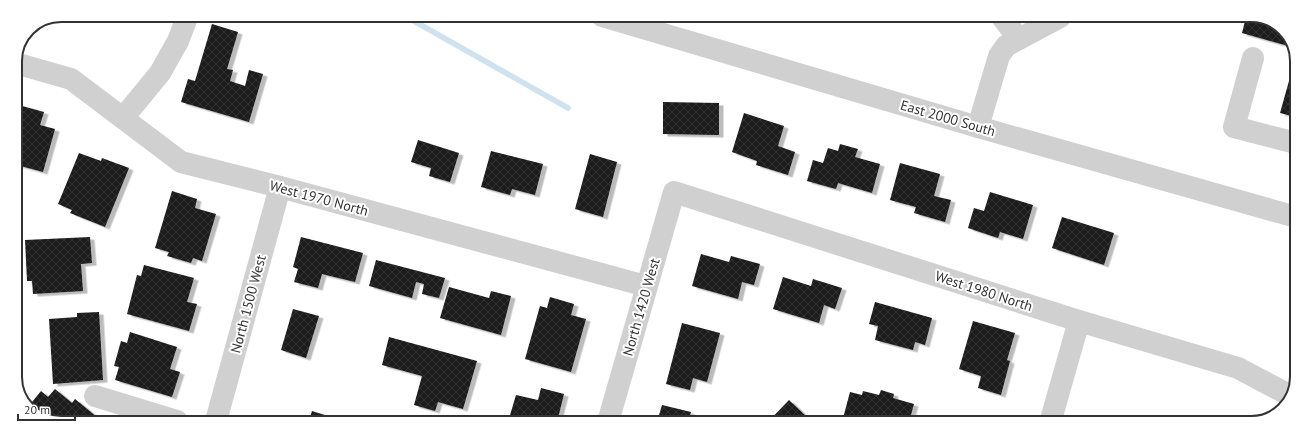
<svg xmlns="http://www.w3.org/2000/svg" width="1312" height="438" font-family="'PT Sans',sans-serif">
<defs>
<pattern id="building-cross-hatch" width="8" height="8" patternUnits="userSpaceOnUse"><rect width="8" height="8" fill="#1a1a1a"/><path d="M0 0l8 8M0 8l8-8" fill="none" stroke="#333"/></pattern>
<filter id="shadow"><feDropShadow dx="4.5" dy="2.5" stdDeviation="0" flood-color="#0004"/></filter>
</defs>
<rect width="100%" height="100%" fill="#fff"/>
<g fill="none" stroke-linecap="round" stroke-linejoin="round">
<polyline stroke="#cfe2ee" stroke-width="5.5" points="405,16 568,108"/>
</g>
<g fill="url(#building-cross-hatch)" filter="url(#shadow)">
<polygon points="1246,17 1265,17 1287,33 1292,47 1242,33"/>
<polygon points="212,24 238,32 227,69 233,70 230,81 245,86 249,70 263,74 249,122 181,102 188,79 195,81"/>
<polygon points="1296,56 1297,58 1296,117 1280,113"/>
<polygon points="663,102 719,103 719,135 663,134"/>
<polygon points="15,104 44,112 40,125 55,129 43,172 17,165 15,171"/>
<polygon points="744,113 784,126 778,146 795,152 788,175 756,165 757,161 732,152"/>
<polygon points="418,140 459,153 450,182 429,176 431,168 411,162"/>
<polygon points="840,144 858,149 855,157 880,164 872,193 838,183 836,189 807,181 813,160 823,163 828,148 838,151"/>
<polygon points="491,151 543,164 535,195 512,189 510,195 481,187"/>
<polygon points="79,153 101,161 102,158 129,168 105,227 70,213 72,210 58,204"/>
<polygon points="590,154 617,162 603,217 575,209"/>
<polygon points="900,163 940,174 934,196 951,200 945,222 914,213 916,207 890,200"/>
<polygon points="172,191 197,199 195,208 216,214 202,261 193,258 191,263 167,256 169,252 155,248"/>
<polygon points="990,192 1033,205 1023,239 1000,232 998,238 968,228 974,208 984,211"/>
<polygon points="1062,217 1114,233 1104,265 1052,248"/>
<polygon points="90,237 92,263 81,264 83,291 33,294 32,281 27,281 25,240"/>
<polygon points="301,237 363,253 355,282 322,274 318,288 294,282 298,269 293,267"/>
<polygon points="701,254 729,262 731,256 760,264 754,285 742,282 738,299 692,286"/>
<polygon points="376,260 445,278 439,298 422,294 424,284 416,282 412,298 369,286"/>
<polygon points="144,265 194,278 187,302 197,304 189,331 127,314 137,275 141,276"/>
<polygon points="783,277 811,286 813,279 842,288 835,309 824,305 819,323 773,309"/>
<polygon points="449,287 489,298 491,291 511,296 501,335 440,318"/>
<polygon points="550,297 574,304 571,315 586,319 571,372 525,359 540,306 547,308"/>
<polygon points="875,302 932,318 925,345 915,342 913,350 875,340 878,326 869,324"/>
<polygon points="293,309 319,316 306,358 281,350"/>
<polygon points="99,312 103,380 53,384 49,319 77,317 77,313"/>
<polygon points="973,321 1015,333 1007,360 1010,361 1001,395 978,388 981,376 959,369"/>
<polygon points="682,323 720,333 707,382 693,378 690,390 666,384"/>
<polygon points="130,332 177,347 170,369 180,372 172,397 115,380 119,367 114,366 121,341 127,343"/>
<polygon points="389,337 477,361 463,409 438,402 435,411 414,405 422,376 382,365"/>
<polygon points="541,388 564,394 557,422 508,422 516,395 538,400"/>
<polygon points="55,389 72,403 75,399 98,418 96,421 47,421 28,407 41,391 48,397"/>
<polygon points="881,390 894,394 893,398 914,404 909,422 842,422 850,392 862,395 863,391 879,395"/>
<polygon points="789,400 812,422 768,422"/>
<polygon points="662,405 691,412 688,422 657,422"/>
<polygon points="312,411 344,421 309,421"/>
<polygon points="944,416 964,422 943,422"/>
</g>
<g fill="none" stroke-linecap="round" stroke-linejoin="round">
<g stroke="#d0d0d0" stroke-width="22">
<polyline points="602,16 978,127 1296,217"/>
<polyline points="1002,17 1018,38"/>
<polyline points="1253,58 1234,127 1296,143"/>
<polyline points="15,63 71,79 181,162 280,187 646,286"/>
<polyline points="123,118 160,73 178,41 188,15"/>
<polyline points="978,127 999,56 1006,46 1060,17"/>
<polyline points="95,396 177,421"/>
<polyline points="216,421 280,187"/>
<polyline points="608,422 674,192 1079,321 1238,368 1291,396"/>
<polyline points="1050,423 1079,321"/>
</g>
</g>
<g text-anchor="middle" stroke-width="4" stroke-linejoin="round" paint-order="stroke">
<g font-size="14" fill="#333" stroke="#fff">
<text transform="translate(948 118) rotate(16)" y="5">East 2000 South</text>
<text transform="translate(319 198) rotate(15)" y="5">West 1970 North</text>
<text transform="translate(984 291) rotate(18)" y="5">West 1980 North</text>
<text transform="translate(248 304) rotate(-75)" y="5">North 1500 West</text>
<text transform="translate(641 307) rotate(-74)" y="5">North 1420 West</text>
</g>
</g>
<path d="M0 0H1312V438H0ZM61 22H1251A39 39 0 0 1 1290 61V377A39 39 0 0 1 1251 416H61A39 39 0 0 1 22 377V61A39 39 0 0 1 61 22Z" fill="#fff" fill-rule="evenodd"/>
<path fill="none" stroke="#333" stroke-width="2" d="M61 22H1251A39 39 0 0 1 1290 61V377A39 39 0 0 1 1251 416H61A39 39 0 0 1 22 377V61A39 39 0 0 1 61 22Z"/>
<path d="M18 414v6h57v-6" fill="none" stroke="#333333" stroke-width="2"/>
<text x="24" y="414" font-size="12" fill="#333333" stroke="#ffffff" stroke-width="3" paint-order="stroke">20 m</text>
</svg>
